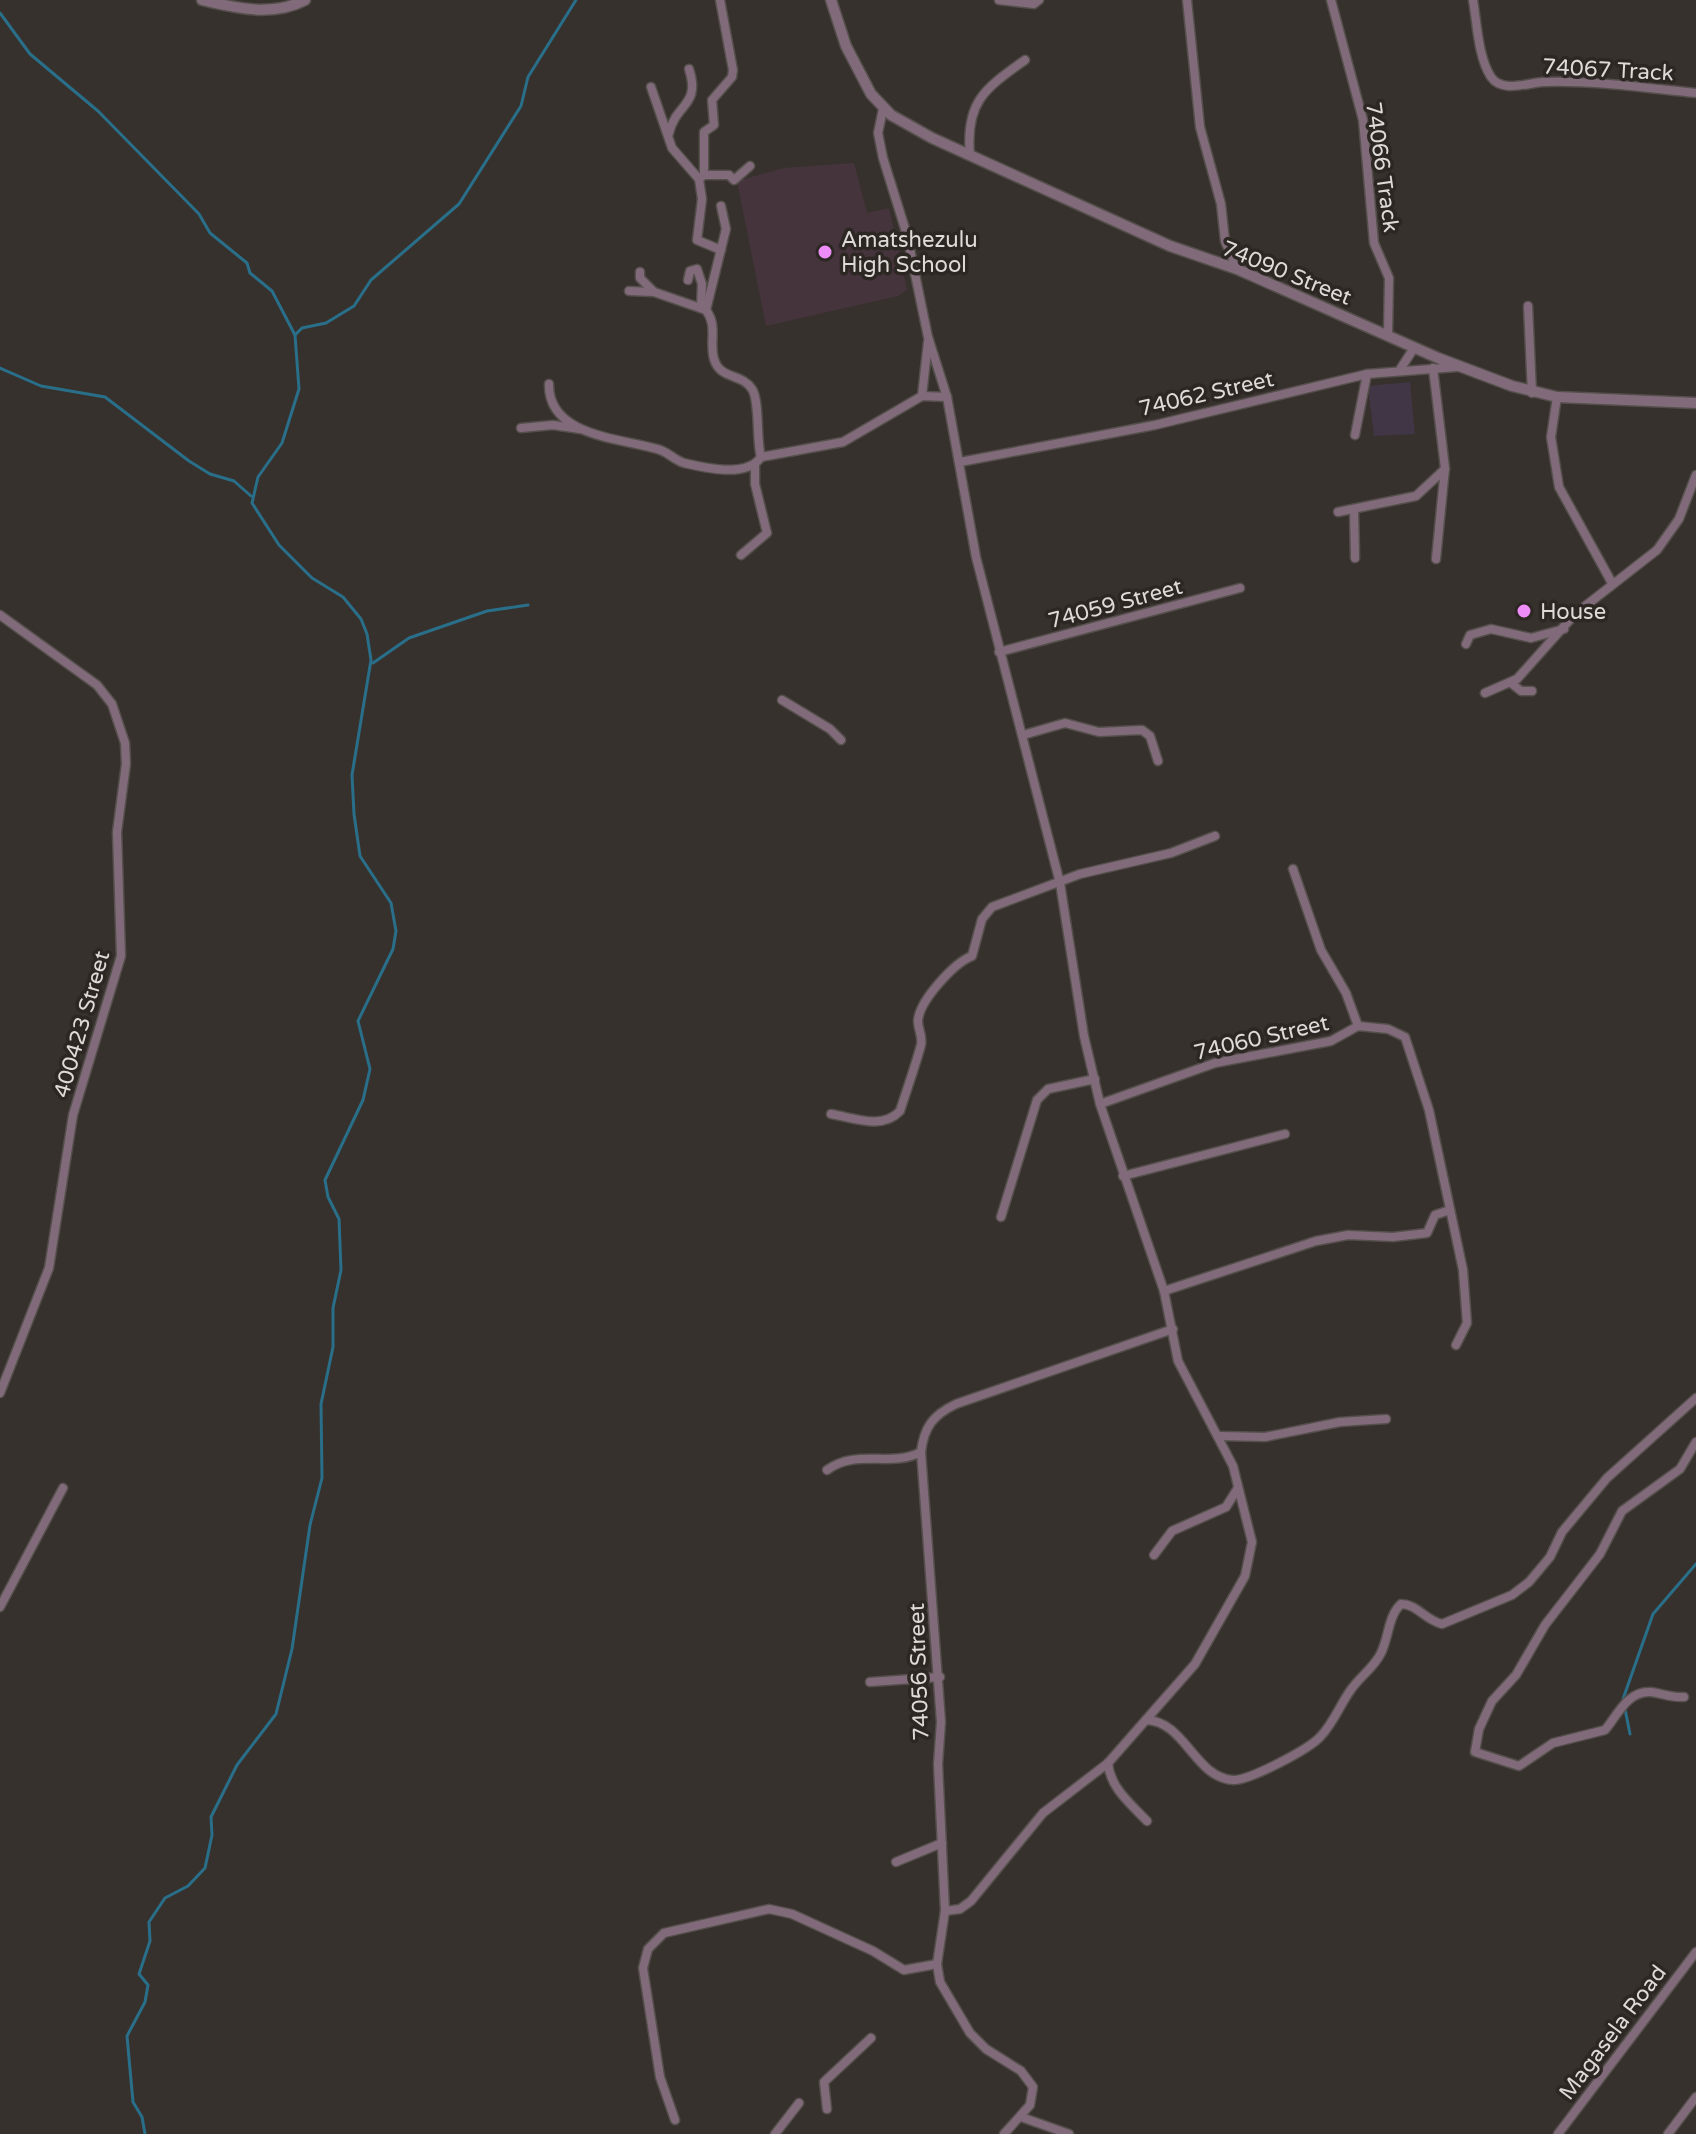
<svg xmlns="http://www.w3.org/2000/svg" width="1696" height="2134" font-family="'Varela Round',sans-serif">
<rect width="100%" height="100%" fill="#37312d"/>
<polygon fill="#403645" points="1410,382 1415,434 1374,436 1368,386"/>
<polygon fill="#46343d" points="854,163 867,213 889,208 907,290 898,296 766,326 737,181 784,168"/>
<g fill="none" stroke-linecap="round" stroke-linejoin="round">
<g stroke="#296f8a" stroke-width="3">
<polyline points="0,13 30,54 98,111 199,214 210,233 247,263 250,273 272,291 295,335 299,389 282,443 258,477 252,503 279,545 312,578 343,597 361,619 367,634 371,660 352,775 354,814 360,856 391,903 396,931 393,949 358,1021 370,1069 363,1100 325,1180 328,1197 339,1219 341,1270 333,1308 333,1347 321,1404 322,1478 310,1525 292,1649 276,1714 237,1765 211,1817 212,1835 205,1868 188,1886 165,1898 149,1922 150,1941 139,1974 148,1985 145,2002 127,2036 133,2102 142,2117 145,2134"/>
<polyline points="295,335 302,328 326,323 354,306 371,280 459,204 521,106 528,77 576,0"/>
<polyline points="0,368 41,386 105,397 189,461 210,474 234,481 251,496"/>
<polyline points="373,663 409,638 487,611 528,605"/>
<polyline points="1630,1734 1623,1699 1653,1614 1696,1564"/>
</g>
<defs>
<g id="minor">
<polyline points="999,0 1034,4 1039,0"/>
<polyline points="1187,0 1200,127 1221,204 1225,241 1237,269"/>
<polyline points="1331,0 1363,120 1374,243 1389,278 1388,336"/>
<path d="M1473,0C1477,23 1478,57 1491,77C1502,93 1528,83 1543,82C1593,80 1646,88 1696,93"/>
<polyline points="651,87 672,148 699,179 702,199 697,240 721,250"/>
<polyline points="883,109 878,133 883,158 907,235 928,337 947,397 976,557 1060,883 1084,1036 1100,1104 1164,1291 1178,1361 1233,1466 1252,1542 1245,1576 1195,1664 1108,1763 1043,1813 971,1901 960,1909 945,1911"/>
<path d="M669,133C676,103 701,106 689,69"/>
<path d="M970,155C965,101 986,88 1025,60"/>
<polyline points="704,175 729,175 734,180 750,166"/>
<polyline points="699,179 704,175 704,132 714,125 712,100 732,77 733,70 720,0"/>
<path d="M721,206L726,229L706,310C718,326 709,341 714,359C720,380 742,373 752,389C760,401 756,440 761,457L843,442L922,396L947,397"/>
<polyline points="640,272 640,278 654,292"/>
<polyline points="688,280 690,271 697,269 702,284 701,308"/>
<polyline points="629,291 654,292 706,310"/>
<polyline points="1528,306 1532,393"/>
<polyline points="1401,368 1414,348"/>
<polyline points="1433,368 1445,468 1436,559"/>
<path d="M549,384C548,436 619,438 657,449C667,451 674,460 684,463C705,468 747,478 761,457"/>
<polyline points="922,396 928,342"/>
<polyline points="1557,397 1551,437 1559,487 1612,583"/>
<polyline points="521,428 553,425 580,429"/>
<polyline points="1355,435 1367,374"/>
<polyline points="960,462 1155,425 1367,374 1457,367"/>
<polyline points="1354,509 1355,558"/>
<polyline points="1338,512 1416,496 1445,469"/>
<polyline points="741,555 767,533 755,484 755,464"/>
<polyline points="0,615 97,685 112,704 125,743 126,764 117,832 121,956 73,1115 49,1268 0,1393"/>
<polyline points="1466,644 1470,635 1491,629 1531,638 1564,629"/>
<polyline points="999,652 1240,588"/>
<polyline points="1511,683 1521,691 1532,691"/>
<polyline points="1485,693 1517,679 1575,614 1657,550 1679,519 1696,475"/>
<polyline points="782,700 830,729 841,740"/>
<polyline points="1023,735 1065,723 1099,732 1142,730 1150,736 1158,761"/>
<polyline points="1293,869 1321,950 1346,993 1358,1026"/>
<polyline points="1358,1026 1388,1029 1405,1037 1429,1110 1463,1270 1467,1323 1456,1345"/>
<polyline points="1100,1104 1215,1063 1331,1041 1358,1026"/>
<path d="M831,1114C855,1118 882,1130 900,1111C907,1089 915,1067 921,1045C923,1037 918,1029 918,1021C919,1001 954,963 972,956L982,919L992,907L1080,874L1171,853L1215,836"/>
<polyline points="1123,1176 1285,1134"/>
<polyline points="1001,1217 1037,1100 1048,1089 1095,1079"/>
<polyline points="1164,1291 1316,1241 1348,1235 1393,1237 1427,1233 1435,1215 1450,1210"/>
<polyline points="1219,1436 1265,1437 1340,1422 1386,1419"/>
<path d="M827,1470C857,1448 890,1468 921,1452"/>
<polyline points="1154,1555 1172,1531 1226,1507 1238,1488"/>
<polyline points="0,1607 63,1488"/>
<polyline points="870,1682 940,1677"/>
<path d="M1684,1697C1671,1698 1662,1693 1650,1692C1627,1691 1617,1716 1605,1730L1553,1743L1519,1766L1475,1752L1479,1729L1492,1701L1516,1675L1545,1625L1600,1554L1622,1511L1680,1469L1696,1442"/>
<path d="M1146,1720C1185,1721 1195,1778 1233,1780C1249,1781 1309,1749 1320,1737C1333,1724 1340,1705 1350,1691C1359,1677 1374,1668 1381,1653C1389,1637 1388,1616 1401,1604C1417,1604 1425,1620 1442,1624L1512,1595L1529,1582L1550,1557L1562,1532L1607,1478L1696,1398"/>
<path d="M1108,1763C1110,1788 1131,1804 1147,1821"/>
<polyline points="896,1862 942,1843"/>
<polyline points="827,2109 824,2082 871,2038"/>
<polyline points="1021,2117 1069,2134"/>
<polyline points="675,2120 660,2077 643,1968 648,1949 664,1933 769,1909 792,1914 873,1951 904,1970 937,1964"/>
<polyline points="775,2134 799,2103"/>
<path d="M1004,2134L1030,2105L1033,2087L1021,2071L986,2049L970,2033L940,1982L937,1964L945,1911L938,1764L941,1722L921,1452C924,1427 933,1415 956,1404L1173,1329"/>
<polyline points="1558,2134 1696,1952"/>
<polyline points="1668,2134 1696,2097"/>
</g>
<g id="tertiary">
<path d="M202,0C235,8 273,17 305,0"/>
<polyline points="831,0 846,46 871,94 891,115 932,138 1170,246 1237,269 1438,358 1512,386 1557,397 1696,403"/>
</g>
</defs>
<use href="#minor" stroke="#554f4c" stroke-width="11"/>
<use href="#tertiary" stroke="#554f4c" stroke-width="13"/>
<use href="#minor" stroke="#816b7b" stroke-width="8"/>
<use href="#tertiary" stroke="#816b7b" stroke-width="10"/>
</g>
<g fill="#ee8cf8" stroke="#2d2723" stroke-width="3">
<circle cx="825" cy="252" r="8"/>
<circle cx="1524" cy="611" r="8"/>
</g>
<g text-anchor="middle" stroke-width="7" stroke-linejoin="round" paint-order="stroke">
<g font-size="22" fill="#dedad8" stroke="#2d2723">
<text transform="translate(1608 69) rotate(3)" y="8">74067 Track</text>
<text transform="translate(1383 167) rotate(82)" y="8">74066 Track</text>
<text transform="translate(1287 272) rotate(22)" y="8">74090 Street</text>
<text transform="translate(1206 393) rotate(-13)" y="8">74062 Street</text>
<text transform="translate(1115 603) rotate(-15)" y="8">74059 Street</text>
<text transform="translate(81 1024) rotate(-74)" y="8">400423 Street</text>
<text transform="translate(1261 1037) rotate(-13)" y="8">74060 Street</text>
<text transform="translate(918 1672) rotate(-92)" y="8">74056 Street</text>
<text transform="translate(1612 2032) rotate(-53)" y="8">Magasela Road</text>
</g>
<g font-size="22" fill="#dedad8" stroke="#2d2723" text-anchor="start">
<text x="841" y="247">Amatshezulu<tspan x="841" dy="25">High School</tspan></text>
<text x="1540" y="619">House</text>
</g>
</g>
</svg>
